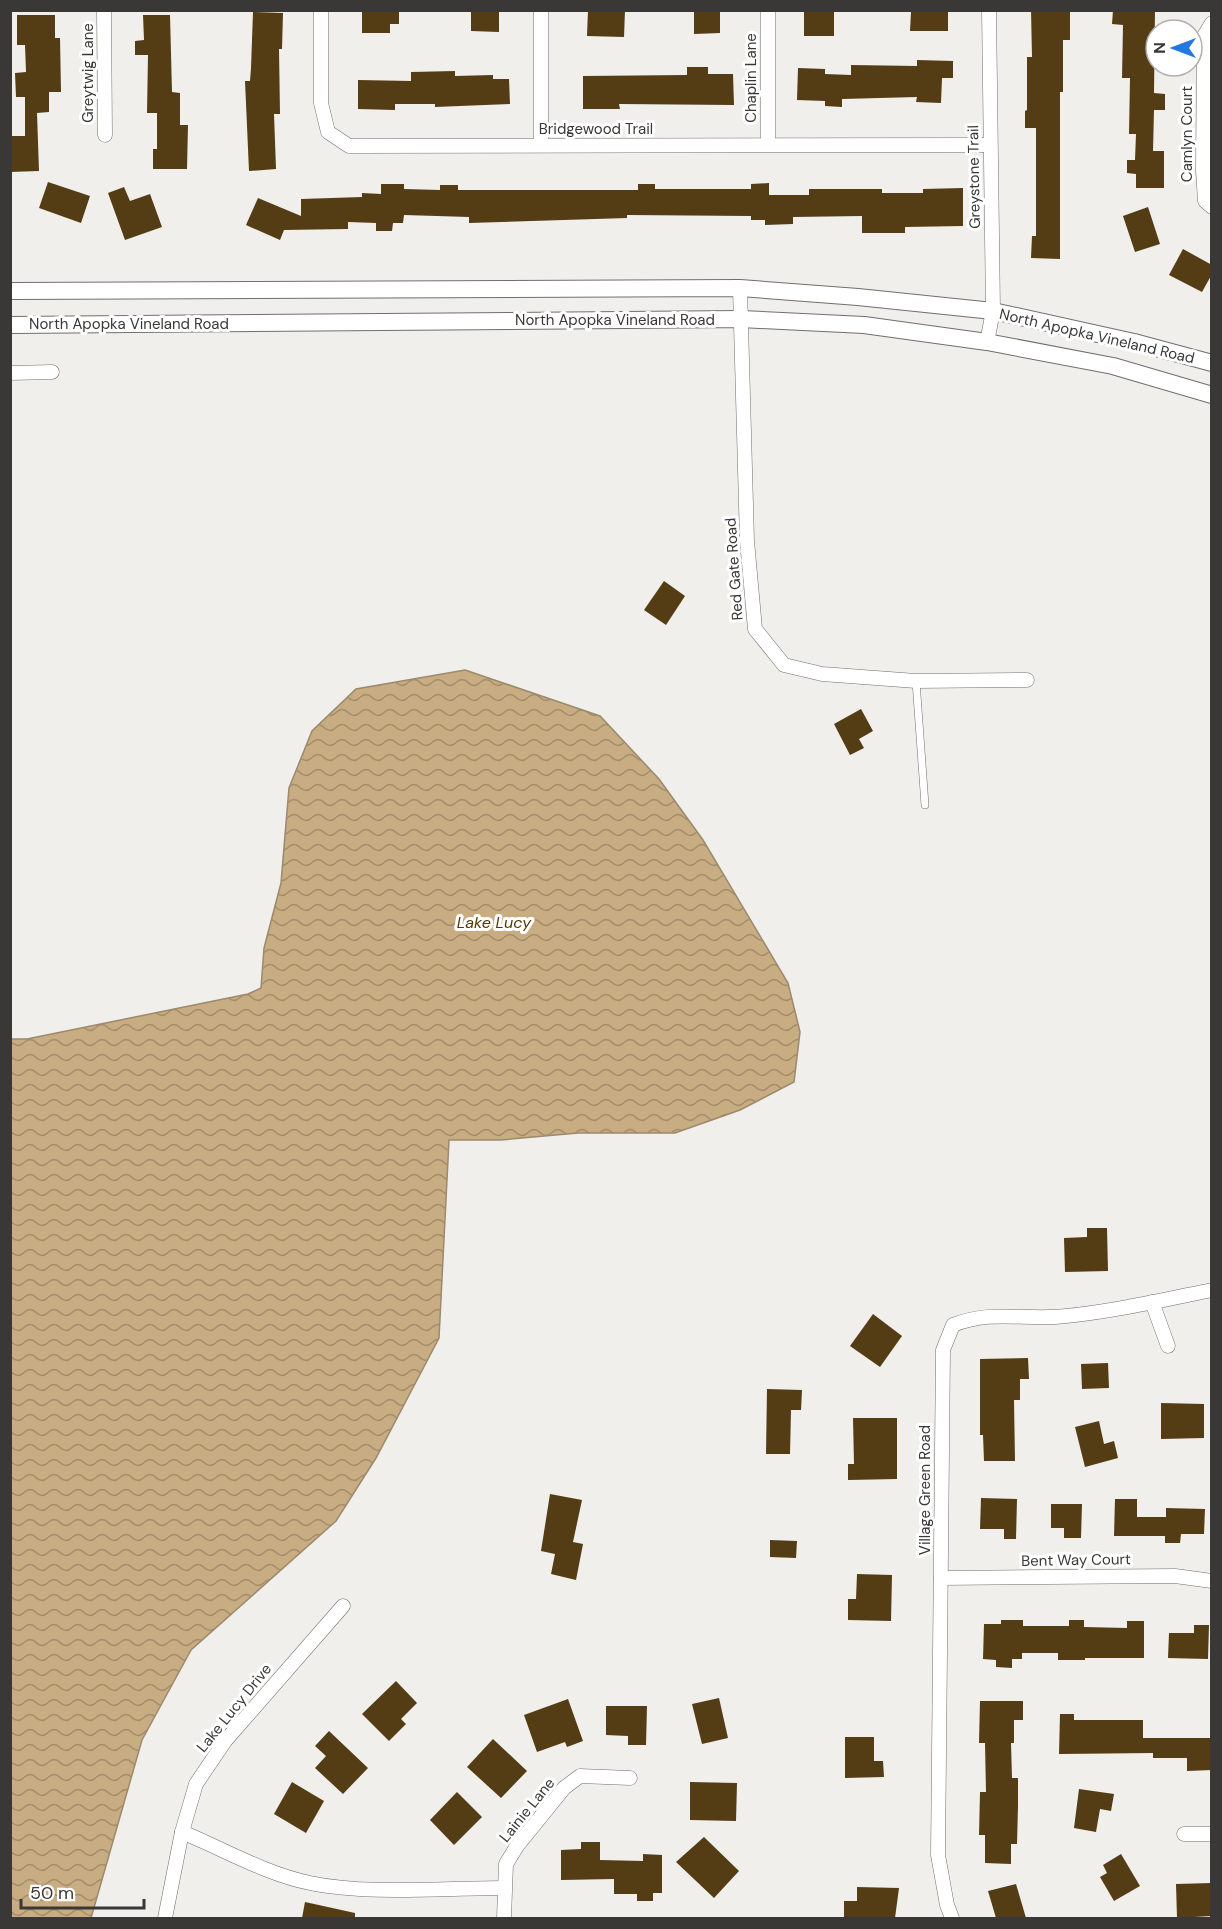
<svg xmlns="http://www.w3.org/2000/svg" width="1222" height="1929" font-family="'DM Sans',sans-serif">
<defs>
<pattern id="water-waves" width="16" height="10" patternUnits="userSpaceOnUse" patternTransform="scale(1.5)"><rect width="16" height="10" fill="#c8ac82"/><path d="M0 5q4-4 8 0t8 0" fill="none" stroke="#a38d6b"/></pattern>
</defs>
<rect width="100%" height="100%" fill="#f1efeb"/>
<polygon fill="url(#water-waves)" stroke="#9d896c" stroke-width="1.5" points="465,670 600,716 659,779 703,840 788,983 800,1032 794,1082 740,1110 675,1133 578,1133 501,1140 449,1140 439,1338 376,1458 336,1521 191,1650 142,1740 91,1918 11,1918 11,1039 27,1039 248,994 261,988 264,948 281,883 289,788 312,731 356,689"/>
<g fill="#543c14">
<polygon points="362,10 399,11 399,24 390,24 390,33 362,33"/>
<polygon points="471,10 499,10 499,32 471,31"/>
<polygon points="588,10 625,10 624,37 587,36"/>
<polygon points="694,10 720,10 720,33 694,34"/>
<rect x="804" y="10" width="30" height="26"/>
<polygon points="920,10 948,10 948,31 910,31 911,12"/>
<polygon points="1031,10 1070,10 1070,40 1063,40 1063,92 1060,92 1060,259 1031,258 1032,236 1036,236 1036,128 1025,128 1025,111 1027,110 1027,57 1032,57"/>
<polygon points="1113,10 1155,10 1154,93 1165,94 1165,110 1154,110 1153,151 1164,151 1164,188 1136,188 1136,174 1127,173 1127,160 1135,160 1136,134 1129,134 1130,78 1122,78 1123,25 1112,24"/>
<polygon points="253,12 283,13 282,49 279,49 280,114 274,114 276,169 249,171 245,81 250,81 251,68"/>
<polygon points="17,15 55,15 55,38 60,38 61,92 49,92 49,112 37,113 39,171 10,172 10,136 25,136 25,97 16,97 15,73 26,72 25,45 17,45"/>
<polygon points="143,15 170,15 172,92 180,93 180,125 188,125 187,169 153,169 153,149 157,149 157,113 147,113 148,55 135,55 135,41 144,40"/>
<polygon points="917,60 953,61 953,78 942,78 941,103 916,102 917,97 842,99 842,107 825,106 825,101 797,100 798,68 825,69 825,74 851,75 851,65 917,66"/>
<polygon points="687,67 708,67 708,74 733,74 734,105 619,104 620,109 583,109 583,76 687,75"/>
<polygon points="455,71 455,76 493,75 493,79 509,79 510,104 435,107 435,104 395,104 395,110 358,109 358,80 411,81 411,72"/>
<polygon points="48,182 90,196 81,223 39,208"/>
<polygon points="769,183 769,195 809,195 809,189 882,189 882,193 923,193 923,189 963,188 963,226 905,227 905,233 862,233 862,216 793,217 793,224 765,225 765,220 751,220 751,216 627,215 627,218 469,223 469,217 404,215 403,223 393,223 392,231 376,231 376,223 348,222 348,229 284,230 280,240 246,225 258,198 301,216 301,199 362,197 362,193 381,194 381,184 404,184 404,189 440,190 440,185 458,185 458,190 638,190 638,184 655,184 655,189 751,189 751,184"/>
<polygon points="124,187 130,201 150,194 162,227 125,240 108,193"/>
<polygon points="1148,207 1160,244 1135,252 1123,216"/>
<polygon points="1183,249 1212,265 1212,274 1202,292 1169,275"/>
<polygon points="664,581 685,596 666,625 644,610"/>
<polygon points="861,709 873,731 859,739 864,748 850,755 834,724"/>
<polygon points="1087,1228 1107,1228 1108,1271 1065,1272 1064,1238 1087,1237"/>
<polygon points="873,1314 902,1336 880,1367 850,1346"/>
<polygon points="1028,1358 1029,1379 1020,1379 1020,1400 1014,1400 1015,1461 984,1461 983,1435 980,1435 980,1359"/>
<polygon points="1108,1363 1109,1388 1082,1389 1081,1364"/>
<polygon points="767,1389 802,1390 801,1410 791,1410 790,1454 766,1454"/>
<polygon points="1161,1403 1204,1404 1204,1438 1161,1439"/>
<polygon points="853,1418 897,1418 897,1479 848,1480 848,1464 854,1464"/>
<polygon points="1099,1421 1104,1444 1114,1441 1118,1458 1085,1467 1075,1427"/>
<polygon points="550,1494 582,1500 573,1542 583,1544 576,1580 551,1574 555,1554 541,1551"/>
<polygon points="981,1498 1017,1499 1016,1539 1004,1539 1004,1529 980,1529"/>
<polygon points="1115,1499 1137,1499 1137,1517 1166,1517 1166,1508 1205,1509 1204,1534 1181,1534 1180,1543 1165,1543 1165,1536 1114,1536"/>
<polygon points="1051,1504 1082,1504 1081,1538 1064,1538 1064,1528 1051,1528"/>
<polygon points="770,1540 797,1541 796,1558 770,1557"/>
<polygon points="857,1574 892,1575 891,1621 848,1620 848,1599 856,1599"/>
<polygon points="1001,1620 1023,1620 1023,1626 1069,1626 1069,1620 1084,1620 1084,1627 1127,1628 1127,1621 1144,1621 1144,1658 1085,1658 1085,1660 1058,1660 1058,1653 1022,1653 1022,1659 1012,1659 1012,1668 996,1667 996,1660 983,1659 984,1624 1001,1624"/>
<polygon points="1194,1625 1209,1625 1208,1659 1168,1658 1169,1633 1194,1633"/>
<polygon points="396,1681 417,1703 401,1719 406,1724 389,1741 362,1714"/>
<polygon points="719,1698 728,1738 702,1744 692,1704"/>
<polygon points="568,1699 583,1741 567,1747 565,1742 537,1752 524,1715"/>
<polygon points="980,1701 1023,1701 1023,1720 1014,1720 1014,1743 1011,1743 1012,1778 1018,1778 1018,1806 1017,1844 1011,1844 1011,1864 985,1863 985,1835 979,1835 980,1792 986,1792 985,1743 979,1743"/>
<polygon points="606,1706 647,1706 646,1745 628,1745 628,1736 606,1735"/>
<polygon points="1060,1714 1074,1714 1074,1720 1143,1720 1143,1738 1212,1738 1212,1770 1187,1771 1187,1758 1153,1758 1153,1753 1059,1754"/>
<polygon points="329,1731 368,1768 343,1794 315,1768 326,1756 315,1746"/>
<polygon points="845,1737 874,1737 874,1761 883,1761 884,1777 845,1778"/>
<polygon points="493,1739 527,1771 501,1798 467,1767"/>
<polygon points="292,1782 324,1801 306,1833 274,1814"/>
<polygon points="690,1782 737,1783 736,1821 690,1820"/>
<polygon points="1079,1789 1114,1794 1111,1811 1100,1809 1096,1832 1074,1828"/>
<polygon points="457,1792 482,1817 454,1845 430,1820"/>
<polygon points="704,1837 739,1871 714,1898 676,1862"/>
<polygon points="581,1842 600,1842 600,1860 643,1861 643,1854 662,1855 662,1893 653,1893 653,1901 637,1901 637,1894 614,1894 614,1879 561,1880 561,1850 581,1849"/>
<polygon points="1121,1854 1140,1886 1114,1901 1100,1877 1107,1873 1103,1865"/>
<polygon points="1212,1883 1212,1916 1177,1918 1176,1884"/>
<polygon points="1016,1884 1026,1918 996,1918 988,1891"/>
<polygon points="857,1887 899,1888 895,1918 844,1918 844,1901 857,1901"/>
<polygon points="305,1902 355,1913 355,1918 302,1918"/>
</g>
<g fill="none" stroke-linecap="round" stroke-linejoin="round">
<defs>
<polyline id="service" points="916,681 925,805"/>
<g id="minor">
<polyline points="104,10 105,135"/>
<polyline points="321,10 321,103 328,132 349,146 990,145"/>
<polyline points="541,10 541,145"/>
<polyline points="768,10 768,144"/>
<polyline points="1212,23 1204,36 1203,170 1205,201 1212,207"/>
<polyline points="740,288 747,541 755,629 784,665 822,674 916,681 1027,680"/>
<polyline points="987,342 993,311 989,10"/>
<polyline points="10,373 52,372"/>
<polyline points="1152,1302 1168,1346"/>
<polyline points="941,1578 1175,1576 1212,1581"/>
<path d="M182,1832C223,1849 266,1874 310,1883C367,1895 443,1888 503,1888"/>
<polyline points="1184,1834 1212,1834"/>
<polyline points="165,1918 182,1832 196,1784 225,1741 343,1606"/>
<polyline points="504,1918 506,1864 517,1846 564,1788 580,1776 630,1778"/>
<path d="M952,1918L947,1905L938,1855L943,1350L953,1325C993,1309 1025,1321 1066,1316C1115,1311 1163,1300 1212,1290"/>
</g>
<g id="tertiary">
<polyline points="10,291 740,288 858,297 993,311 1134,342 1212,363"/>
<polyline points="10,325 741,319 864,325 987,342 1113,366 1212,395"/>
</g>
</defs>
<use href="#service" stroke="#716f6b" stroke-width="8"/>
<use href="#minor" stroke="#716f6b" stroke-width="15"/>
<use href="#tertiary" stroke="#716f6b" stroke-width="18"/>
<use href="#service" stroke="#fff" stroke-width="7"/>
<use href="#minor" stroke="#fff" stroke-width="14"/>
<use href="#tertiary" stroke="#fff" stroke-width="16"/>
</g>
<g text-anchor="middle" stroke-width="6" stroke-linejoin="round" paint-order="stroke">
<g font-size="15" fill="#393837" stroke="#fff">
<text transform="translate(88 73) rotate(-90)" y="5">Greytwig Lane</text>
<text transform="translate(751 78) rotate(-90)" y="5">Chaplin Lane</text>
<text x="596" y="134">Bridgewood Trail</text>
<text transform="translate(1187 134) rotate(-90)" y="5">Camlyn Court</text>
<text transform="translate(974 177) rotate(-91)" y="5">Greystone Trail</text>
<text x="615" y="325">North Apopka Vineland Road</text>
<text x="129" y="329">North Apopka Vineland Road</text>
<text transform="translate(1097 336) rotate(13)" y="5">North Apopka Vineland Road</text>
<text transform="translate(734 569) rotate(-94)" y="5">Red Gate Road</text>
<text transform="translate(925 1490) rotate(-90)" y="5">Village Green Road</text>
<text transform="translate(1076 1560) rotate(-1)" y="5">Bent Way Court</text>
<text transform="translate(234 1708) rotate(-51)" y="5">Lake Lucy Drive</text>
<text transform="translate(527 1810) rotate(-51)" y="5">Lainie Lane</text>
</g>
<g font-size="16" font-style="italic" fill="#533700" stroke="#fff">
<text x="494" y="928">Lake Lucy</text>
</g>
</g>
<rect width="1222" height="1929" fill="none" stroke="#393837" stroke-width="24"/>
<g transform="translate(1174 48) rotate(270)"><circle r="28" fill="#ffffff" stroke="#b0afaf" stroke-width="1.5"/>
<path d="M0-4.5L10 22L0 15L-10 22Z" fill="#2277e1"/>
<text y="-9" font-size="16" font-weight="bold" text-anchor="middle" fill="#393837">N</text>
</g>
<path d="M21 1899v9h123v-9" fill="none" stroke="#393837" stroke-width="3"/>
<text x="30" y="1899" font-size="18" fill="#393837" stroke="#ffffff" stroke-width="4.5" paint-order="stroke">50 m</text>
</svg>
